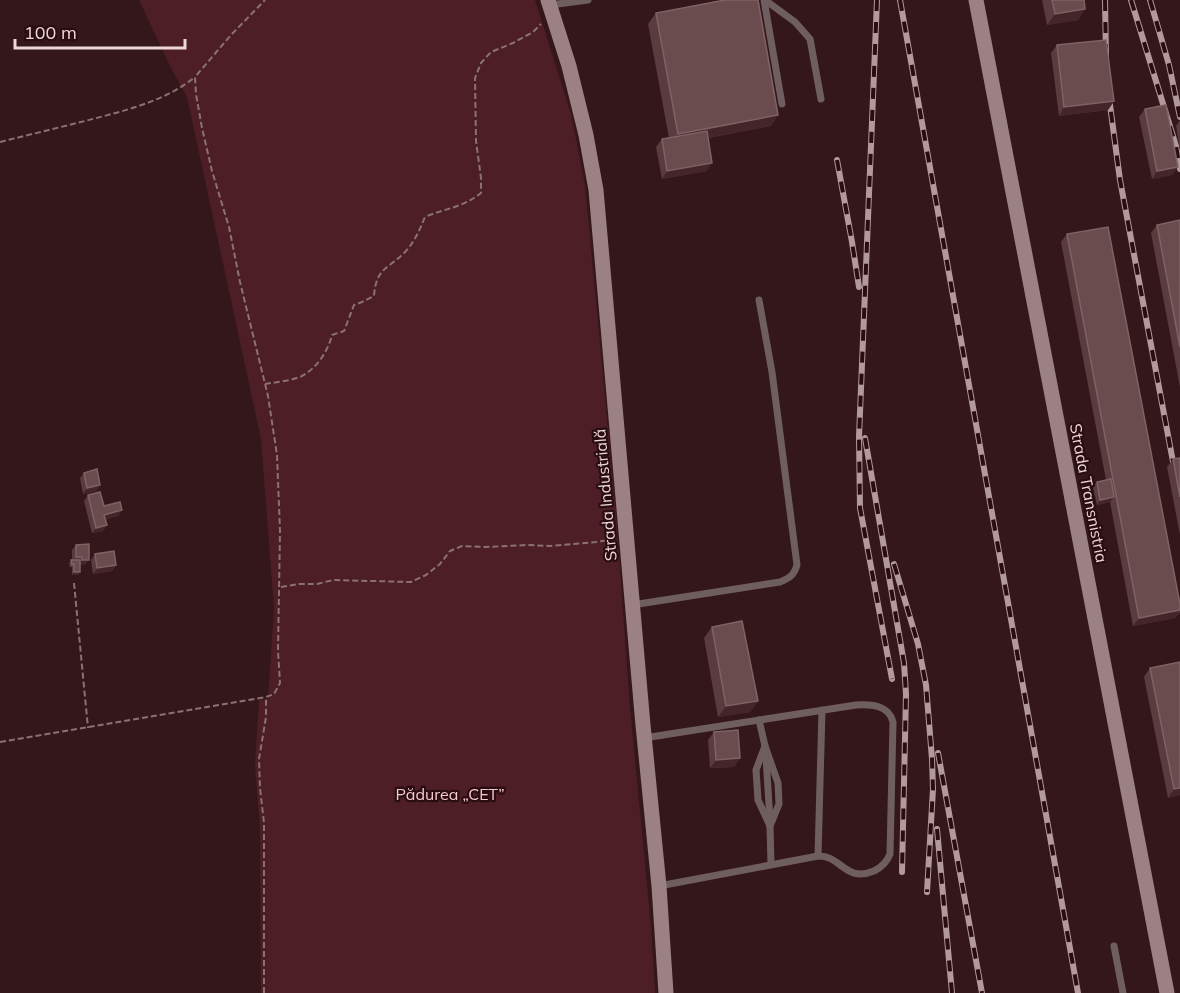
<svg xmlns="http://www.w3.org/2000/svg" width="1180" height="993" font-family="Mulish,sans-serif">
<rect width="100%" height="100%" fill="#34171b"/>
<polygon fill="#4d1e25" points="139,0 535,0 571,114 585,185 616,515 630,707 651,927 655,993 261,993 260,827 255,765 259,700 268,699 274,608 261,439 187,97 171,68"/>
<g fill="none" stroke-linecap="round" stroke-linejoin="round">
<g stroke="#8b7174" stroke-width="2" stroke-dasharray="6 3" stroke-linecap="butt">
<path d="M0,142C28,135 57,128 85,121C123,111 164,102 195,77"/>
<path d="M265,384C277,382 291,381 302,376C317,368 328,351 332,335L344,331L354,305L362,302L374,296C376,267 389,269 406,251C415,241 420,229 425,217C446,208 462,208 481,193V178L476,141L475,78L481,63L491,52L513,43L533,32L541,24"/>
<polyline points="74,583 88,728"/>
<polyline points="281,587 299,584 317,584 333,580 411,582 426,575 440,564 450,551 462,546 485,547 528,545 550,546 596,542 615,539"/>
<polyline points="0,742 266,697 274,694 280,683 278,651 280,531 277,455 268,396 240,282 229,227 212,171 202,128 196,94 195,77 231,35 265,0"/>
<polyline points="264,993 264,823 260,788 259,759 266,717 266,697"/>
</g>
<g stroke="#6f5e60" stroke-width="7">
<polyline points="764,0 782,104"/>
<polyline points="765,0 795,22 810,39 821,99"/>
<polyline points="550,5 588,0"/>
<path d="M632,605L780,582C790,578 794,575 797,565L772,372L759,300"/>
<polyline points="759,720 765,746 756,770 758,800 770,826 771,864"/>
<path d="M644,738L856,705C871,704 889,705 893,722L890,854C887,862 882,867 874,871C845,883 841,855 818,856L659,886"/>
<polyline points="765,746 778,783 779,804 770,826"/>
<polyline points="766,757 770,821"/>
<polyline points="818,856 822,710"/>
<polyline points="1114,946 1123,993"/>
</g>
<g stroke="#9b8183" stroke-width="15">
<polyline points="548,0 569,66 586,135 596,190 643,725 659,886 666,993"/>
<polyline points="976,0 1167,993"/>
</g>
<defs>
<g id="rail">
<polyline points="877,0 859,437 860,508 892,679"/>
<polyline points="900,0 1078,993"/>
<polyline points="1105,0 1106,57"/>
<polyline points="1131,0 1176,146 1180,169"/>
<polyline points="1150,0 1169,65 1180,117"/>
<polyline points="1108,90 1120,180 1180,499"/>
<polyline points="837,160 852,242 859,287"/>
<polyline points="865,438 904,663 906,694 902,872"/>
<polyline points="894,564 918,644 926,685 932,759 933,789 927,892"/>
<polyline points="938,753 982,993"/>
<polyline points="937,829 952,993"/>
</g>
</defs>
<use href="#rail" stroke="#b29a9c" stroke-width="6"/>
<use href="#rail" stroke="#290d12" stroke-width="4" stroke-dasharray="11" stroke-linecap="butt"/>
</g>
<g fill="#5a3b3f">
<polygon points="1042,0 1084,0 1078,20 1047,25"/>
<polygon points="656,13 778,115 771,126 708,138 707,171 662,179 656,147 662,139 669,138 648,24"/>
<polygon points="1057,45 1114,101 1108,110 1059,116 1051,53"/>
<polygon points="1145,109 1178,167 1172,175 1152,179 1139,117"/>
<polygon points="1180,120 1180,149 1176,126"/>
<polygon points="1180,220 1180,387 1151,233 1157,225"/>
<polygon points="1067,234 1180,604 1180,612 1175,618 1133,626 1110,502 1097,505 1093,487 1097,482 1106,480 1061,242"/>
<polygon points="1180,458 1180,535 1167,467 1173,459"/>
<polygon points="84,473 100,485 96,491 83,494 80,478"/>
<polygon points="88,495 104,506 122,510 118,516 105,519 107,525 103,531 92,533 84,501"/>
<polygon points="76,545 85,565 80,565 80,572 78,575 72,575 72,567 70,567 69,563 72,560 72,550"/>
<polygon points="95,554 116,565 112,571 93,574 91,560"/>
<polygon points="712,627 758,701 750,712 718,717 704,638"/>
<polygon points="1150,668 1180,795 1168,798 1144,677"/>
<polygon points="714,732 740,758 734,767 710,768 708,740"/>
</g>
<g fill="#442529">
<polygon points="1085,9 1078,20 1047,25 1055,14"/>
<polygon points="1114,101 1108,110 1059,116 1064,107"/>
<polygon points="778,115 771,126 670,145 678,134"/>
<polygon points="712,163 707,171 662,179 667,171"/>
<polygon points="1178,167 1172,175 1152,179 1157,171"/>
<polygon points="100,485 96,491 83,494 87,488"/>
<polygon points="1114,497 1110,502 1097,505 1100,500"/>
<polygon points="122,510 118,516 100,521 104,515"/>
<polygon points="107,525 103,531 92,533 96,528"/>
<polygon points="82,560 89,560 85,565 78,565"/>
<polygon points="116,565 112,571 93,574 97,568"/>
<polygon points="74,572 80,572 78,575 72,575"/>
<polygon points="1180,610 1175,618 1133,626 1139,618"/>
<polygon points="758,701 750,712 718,717 726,706"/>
<polygon points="740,758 734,767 710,768 716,760"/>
<polygon points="1180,788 1180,795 1168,798 1174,789"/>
</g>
<g fill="#6a4c4f" stroke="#7e6265" stroke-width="1.5">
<polygon points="725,0 758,0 778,115 678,134 656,13"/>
<polygon points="1052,0 1084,0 1085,9 1055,14"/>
<polygon points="1106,40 1114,101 1064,107 1057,45"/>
<polygon points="1166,105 1178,167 1157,171 1145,109"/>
<polygon points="707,131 712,163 667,171 662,139"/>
<polygon points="1180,220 1180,347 1157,225"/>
<polygon points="1108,227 1180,604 1180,610 1139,618 1067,234"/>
<polygon points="1180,458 1180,497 1173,459"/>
<polygon points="97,469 100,485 87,488 84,473"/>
<polygon points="1111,479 1114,497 1100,500 1097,482"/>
<polygon points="100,492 104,506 120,502 122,510 104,515 107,525 96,528 88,495"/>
<polygon points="89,544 89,560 82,560 82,557 76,557 76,545"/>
<polygon points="114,551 116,565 97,568 95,554"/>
<polygon points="71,560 80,560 80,572 74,572 74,564 72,565"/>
<polygon points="742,621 758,701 726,706 712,627"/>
<polygon points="1180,662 1180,788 1174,789 1150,668"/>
<polygon points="738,730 740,758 716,760 714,732"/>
</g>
<g text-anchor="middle" stroke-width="4.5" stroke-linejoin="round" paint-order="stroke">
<g font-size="16" fill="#edd8d9" stroke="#290d12">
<text transform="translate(1089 493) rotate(79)" y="6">Strada Transnistria</text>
<text transform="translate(605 495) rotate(-95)" y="6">Strada Industrială</text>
</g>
<g font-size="16" fill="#f6c9cd" stroke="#290d12">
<text x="450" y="800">Pădurea „CET”</text>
</g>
</g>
<path d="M15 39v9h170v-9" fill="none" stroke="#edd8d9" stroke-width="3"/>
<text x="24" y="39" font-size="18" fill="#edd8d9" stroke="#290d12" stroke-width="4.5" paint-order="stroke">100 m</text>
</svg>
